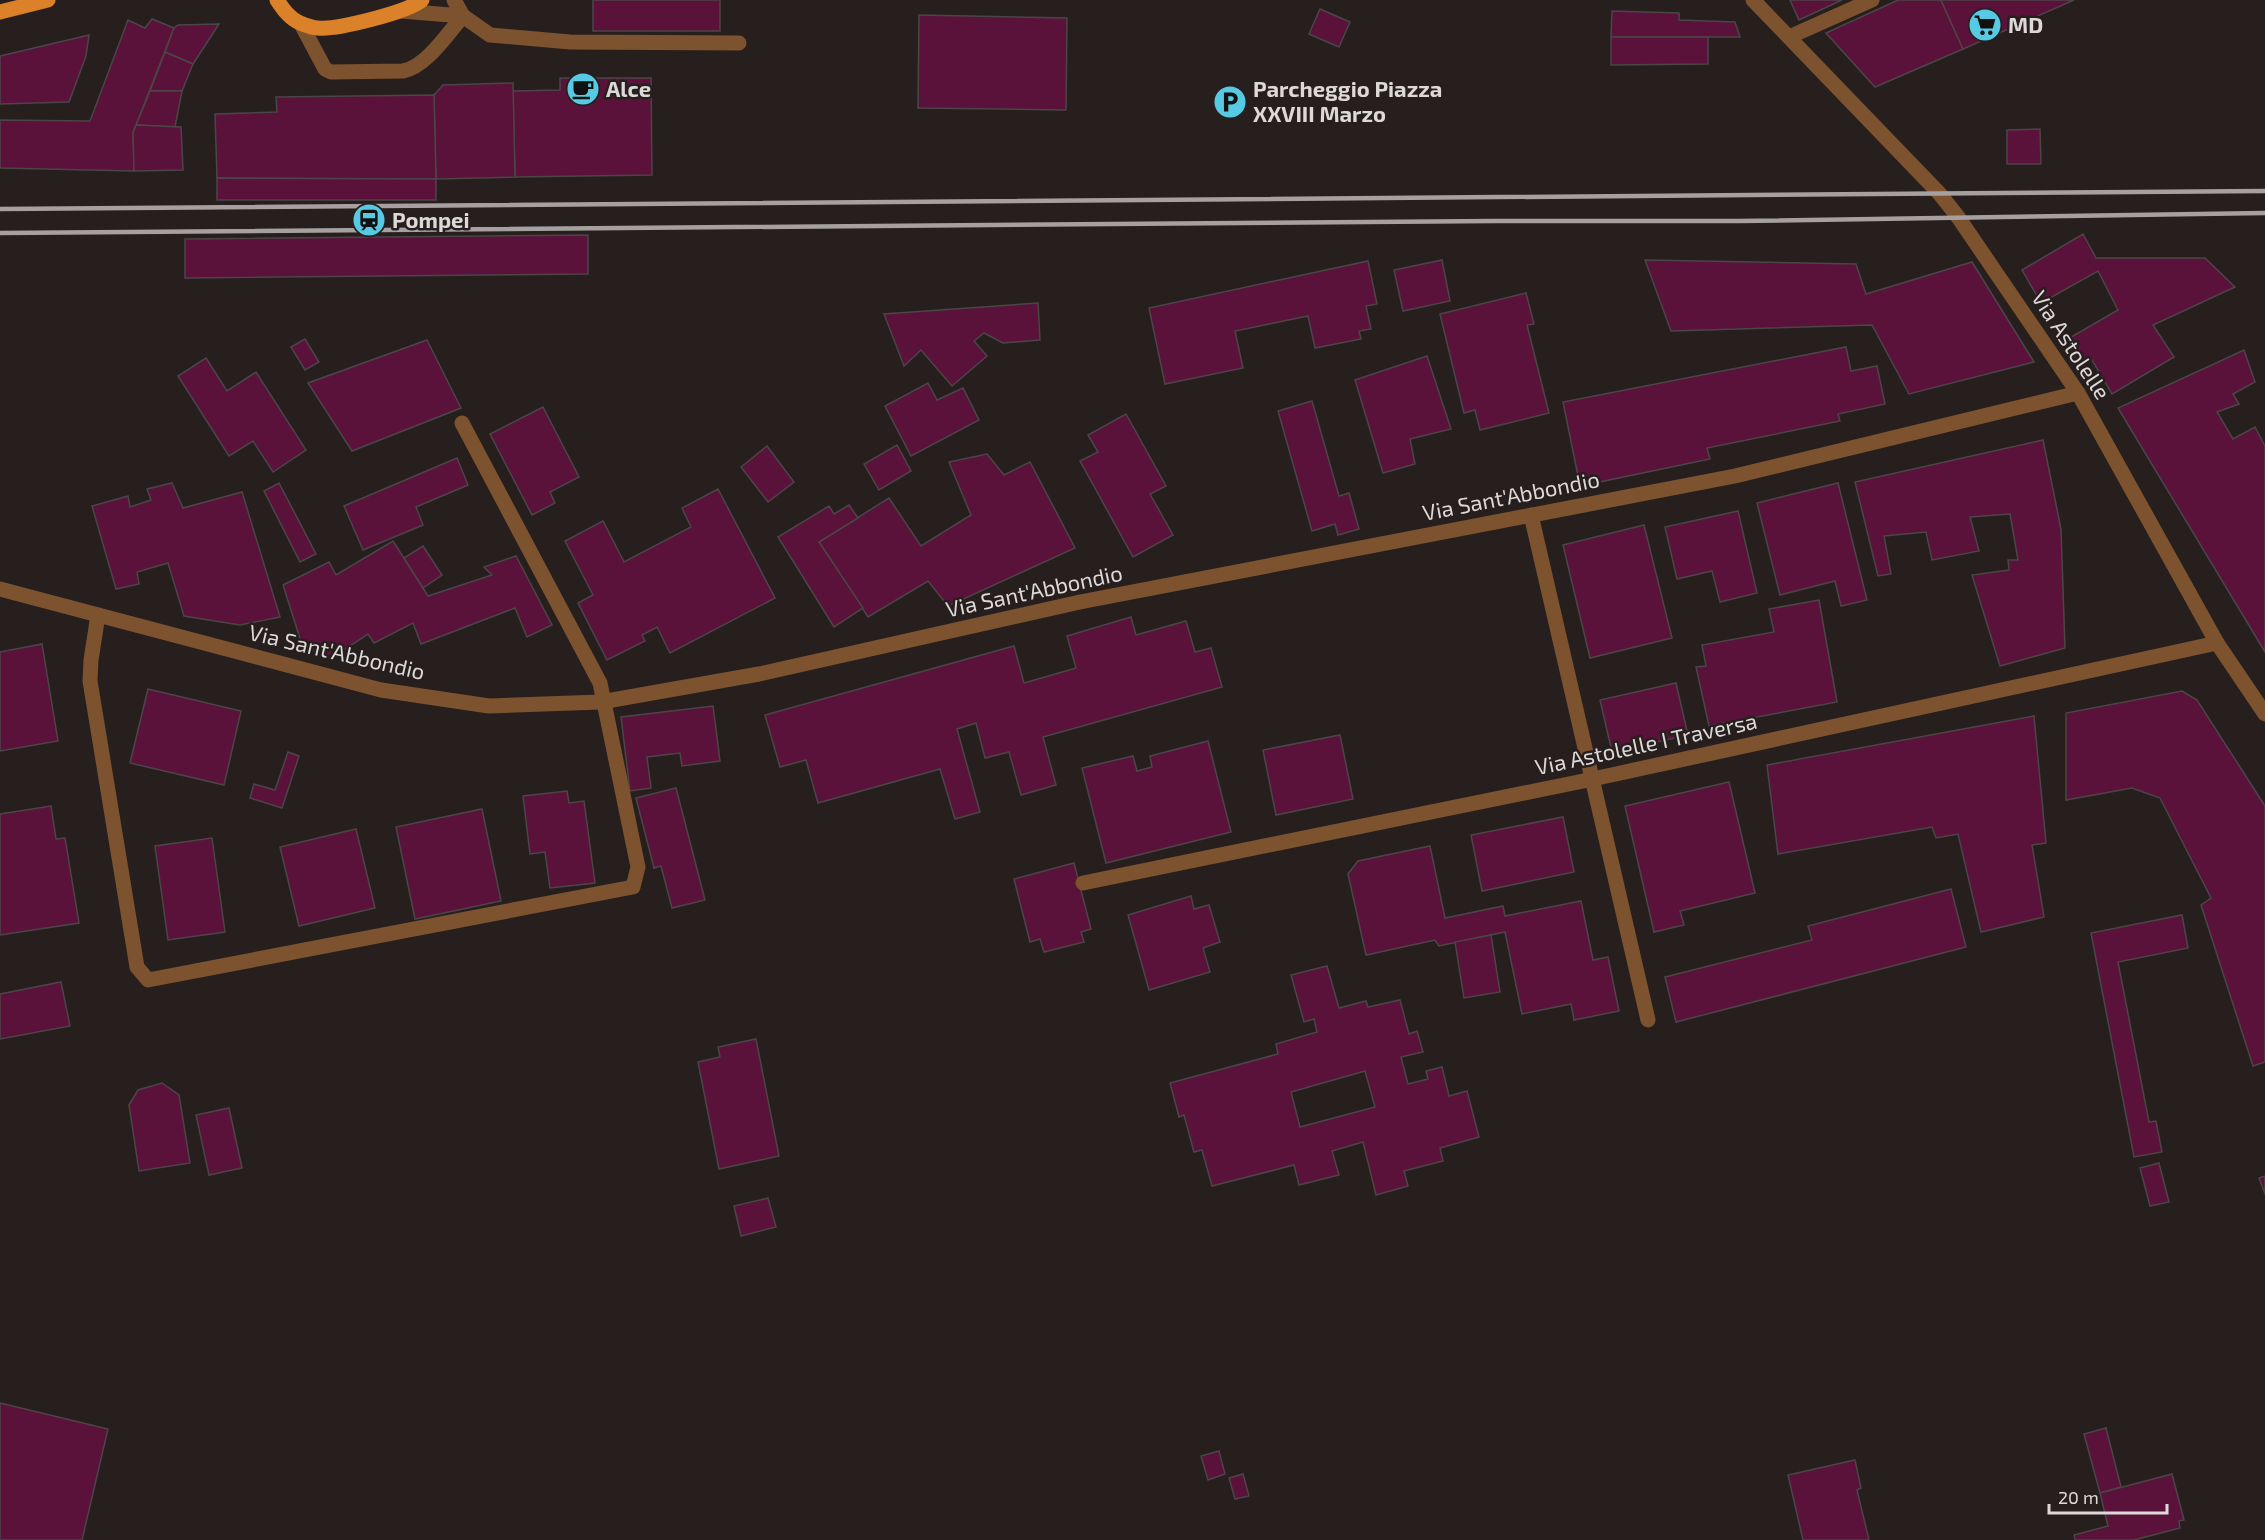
<svg xmlns="http://www.w3.org/2000/svg" width="2265" height="1540" font-family="'Exo 2',sans-serif">
<rect width="100%" height="100%" fill="#261f1e"/>
<g fill="#5a123a" stroke="#4c4548" stroke-width="1.5" fill-rule="evenodd">
<rect x="593" y="0" width="127" height="31"/>
<polygon points="1790,0 1842,0 1799,20"/>
<polygon points="1898,0 1941,0 1963,49 1875,87 1826,33"/>
<polygon points="1941,0 2074,0 1963,49"/>
<polygon points="1320,9 1350,22 1339,47 1309,34"/>
<polygon points="1612,11 1679,13 1679,20 1735,22 1740,37 1611,37"/>
<polygon points="919,15 1067,18 1066,110 918,108"/>
<polygon points="152,19 174,28 133,133 134,171 0,168 0,120 90,121 128,20 145,28"/>
<polygon points="219,24 193,64 165,52 174,28 178,25"/>
<polygon points="89,35 86,56 69,102 0,104 0,56"/>
<polygon points="1611,37 1708,37 1708,64 1611,65"/>
<polygon points="165,52 193,64 182,91 150,91"/>
<polygon points="560,78 651,78 652,175 515,177 513,91 560,90"/>
<polygon points="513,83 515,177 436,179 434,95 443,85"/>
<polygon points="150,91 182,91 175,127 136,125"/>
<polygon points="434,95 436,179 217,178 215,114 277,112 276,97"/>
<polygon points="136,125 181,127 183,170 134,171 133,133"/>
<polygon points="2040,129 2041,164 2007,164 2007,130"/>
<polygon points="217,178 436,179 436,200 217,200"/>
<polygon points="2083,234 2096,258 2205,258 2235,287 2153,325 2174,357 2112,394 2092,360 2080,368 2066,340 2118,310 2098,271 2041,303 2022,270"/>
<polygon points="588,235 588,274 185,278 185,239"/>
<polygon points="1442,260 1450,301 1403,311 1394,270"/>
<polygon points="1645,260 1856,264 1866,294 1972,262 2034,362 1909,394 1872,325 1671,331"/>
<polygon points="1368,261 1377,304 1366,306 1371,329 1359,331 1361,339 1315,348 1308,316 1235,331 1243,368 1165,384 1149,308"/>
<polygon points="1526,293 1534,324 1527,325 1549,413 1480,430 1475,410 1464,413 1440,314"/>
<polygon points="1038,303 1040,340 1003,343 984,333 974,341 987,356 952,386 921,350 904,366 884,314"/>
<polygon points="305,339 319,362 305,370 291,347"/>
<polygon points="427,340 461,408 352,451 308,383"/>
<polygon points="1846,347 1851,371 1877,366 1885,404 1838,414 1840,421 1707,448 1710,459 1580,486 1563,402"/>
<polygon points="2244,350 2255,382 2233,394 2239,404 2217,412 2233,439 2255,427 2265,446 2265,652 2118,408"/>
<polygon points="1427,356 1451,429 1410,439 1415,464 1383,473 1355,380"/>
<polygon points="206,358 227,391 256,372 306,450 273,472 253,441 229,456 178,376"/>
<polygon points="928,383 937,400 963,388 979,420 911,456 885,406"/>
<polygon points="1312,401 1339,496 1349,493 1359,529 1338,535 1335,524 1312,531 1278,411"/>
<polygon points="543,407 579,477 550,492 555,503 532,515 490,434"/>
<polygon points="1126,414 1166,486 1150,494 1173,535 1133,557 1080,461 1098,452 1088,435"/>
<polygon points="2043,440 2061,529 2065,648 2000,666 1972,575 2009,570 2008,560 2018,560 2010,514 1970,517 1979,551 1932,560 1926,532 1884,536 1891,574 1878,576 1855,482"/>
<polygon points="897,445 911,471 879,490 864,464"/>
<polygon points="767,446 794,482 768,502 741,467"/>
<polygon points="987,454 1004,475 1030,462 1075,548 948,606 928,581 868,617 819,542 889,498 921,546 971,515 949,462"/>
<polygon points="457,458 468,485 416,507 423,525 363,550 344,506"/>
<polygon points="172,483 183,508 242,492 280,617 240,625 184,616 168,563 137,572 139,584 116,589 92,506 128,496 130,507 151,500 147,489"/>
<polygon points="279,483 316,554 300,562 264,491"/>
<polygon points="1838,483 1867,600 1841,606 1835,581 1780,595 1757,503"/>
<polygon points="718,489 775,598 670,653 657,627 642,635 645,641 607,660 578,603 593,595 565,541 603,521 624,562 691,527 682,508"/>
<polygon points="849,505 858,518 819,542 863,608 834,627 778,537 829,506 834,514"/>
<polygon points="1738,511 1757,593 1720,602 1712,571 1677,579 1665,527"/>
<polygon points="1644,525 1672,638 1590,658 1563,545"/>
<polygon points="393,541 428,596 492,575 484,567 516,556 552,625 527,637 515,608 421,644 413,623 374,643 368,634 330,659 302,645 283,585 329,562 336,575"/>
<polygon points="423,546 442,575 423,588 404,558"/>
<polygon points="1819,600 1837,702 1709,726 1696,667 1706,666 1702,645 1774,632 1769,609"/>
<polygon points="1131,617 1136,635 1186,621 1195,652 1211,648 1222,687 1043,737 1056,785 1021,795 1009,752 985,758 976,723 957,729 980,812 955,819 940,769 818,803 806,760 780,767 765,715 1014,646 1024,683 1076,668 1067,636"/>
<polygon points="42,644 58,741 0,751 0,652"/>
<polygon points="1676,683 1688,735 1612,752 1600,700"/>
<polygon points="148,689 241,711 224,785 130,763"/>
<polygon points="2182,691 2197,700 2265,806 2265,1062 2253,1066 2201,905 2211,898 2160,798 2132,788 2066,800 2066,713"/>
<polygon points="713,706 720,761 682,766 680,753 647,757 651,788 630,791 621,717"/>
<polygon points="2034,716 2046,843 2032,845 2044,917 1981,932 1958,834 1936,838 1932,827 1778,854 1767,765"/>
<polygon points="1340,735 1353,799 1276,815 1263,750"/>
<polygon points="1208,741 1231,832 1106,863 1082,768 1133,756 1137,771 1152,767 1150,756"/>
<polygon points="288,752 299,756 282,808 250,798 254,784 275,790"/>
<polygon points="1729,782 1755,893 1680,911 1684,925 1654,932 1625,806"/>
<polygon points="676,788 705,900 672,908 661,866 654,868 636,798"/>
<polygon points="567,791 569,803 584,801 595,883 550,888 545,852 530,854 523,796"/>
<polygon points="51,806 56,839 65,838 79,923 0,935 0,814"/>
<polygon points="482,809 501,901 415,919 396,827"/>
<polygon points="1563,817 1574,872 1482,891 1471,835"/>
<polygon points="356,829 375,908 299,926 280,847"/>
<polygon points="212,838 225,932 168,940 155,846"/>
<polygon points="1430,846 1445,918 1503,906 1505,916 1581,901 1593,960 1608,957 1619,1011 1574,1020 1571,1004 1522,1014 1505,932 1439,946 1435,940 1366,955 1348,874 1358,861"/>
<polygon points="1074,863 1091,929 1081,932 1084,942 1044,952 1040,939 1030,942 1014,879"/>
<polygon points="1951,889 1966,947 1676,1022 1665,977 1812,940 1808,926"/>
<polygon points="1191,896 1194,909 1209,905 1220,942 1203,948 1210,972 1149,990 1128,915"/>
<polygon points="2182,915 2188,948 2118,962 2149,1122 2156,1121 2162,1152 2134,1157 2091,933"/>
<polygon points="1491,935 1500,992 1464,998 1455,942"/>
<path d="M1327,966L1339,1008L1366,1001L1368,1007L1400,1000L1409,1034L1417,1031L1423,1052L1401,1057L1408,1084L1428,1079L1426,1071L1442,1067L1449,1096L1467,1091L1479,1137L1440,1148L1443,1161L1404,1171L1408,1186L1376,1195L1363,1142L1332,1151L1339,1175L1299,1185L1294,1165L1212,1186L1202,1150L1194,1152L1184,1115L1179,1117L1170,1083L1278,1054L1276,1044L1317,1032L1314,1019L1304,1022L1291,975ZM1365,1071L1375,1107L1300,1127L1291,1092Z"/>
<polygon points="61,982 70,1026 0,1039 0,994"/>
<polygon points="756,1039 779,1156 719,1169 698,1062 720,1057 718,1047"/>
<polygon points="162,1083 179,1095 190,1163 139,1171 129,1105 138,1090"/>
<polygon points="229,1108 242,1168 209,1175 196,1115"/>
<polygon points="2159,1163 2169,1202 2150,1206 2140,1168"/>
<polygon points="2265,1176 2265,1194 2259,1178"/>
<polygon points="768,1198 776,1227 741,1236 734,1206"/>
<polygon points="0,1403 108,1429 82,1540 0,1540"/>
<polygon points="2106,1428 2121,1487 2100,1493 2084,1434"/>
<polygon points="1219,1451 1225,1474 1208,1480 1201,1456"/>
<polygon points="1855,1460 1861,1488 1857,1490 1869,1540 1803,1540 1788,1475"/>
<polygon points="1243,1474 1249,1496 1235,1499 1229,1478"/>
<polygon points="2172,1474 2184,1520 2179,1521 2180,1528 2134,1540 2075,1540 2074,1535 2108,1526 2100,1493"/>
</g>
<g fill="none" stroke-linecap="round" stroke-linejoin="round">
<g stroke="#7d522e" stroke-width="15">
<polyline points="454,0 463,16 490,35 570,42 739,43"/>
<polyline points="1753,0 1939,193 1958,217 2078,393 2217,643 2265,714"/>
<polyline points="401,11 463,16"/>
<path d="M301,24L325,69L331,72L403,71C426,67 448,33 463,16"/>
<polyline points="1789,37 1872,0"/>
<polyline points="1531,515 1648,1020"/>
<polyline points="0,589 381,690 489,706 601,702 759,674 1080,602 1735,476 2078,393"/>
<polyline points="98,615 91,660 90,681 137,967 148,980 633,887 638,867 600,683 462,423"/>
<polyline points="1083,883 1593,779 2217,643"/>
</g>
<g stroke="#da8129" stroke-width="15">
<path d="M277,0C283,9 289,18 300,23C305,25 313,28 318,28C337,30 408,12 422,0"/>
<polyline points="0,12 48,0"/>
</g>
<g stroke="#a6a1a0" stroke-width="4.5">
<polyline points="0,209 2265,191"/>
<polyline points="0,233 1495,221 1739,221 2265,213"/>
</g>
</g>
<defs>
<symbol id="supermarket-disc" viewBox="-11 -11 22 22"><circle r="9.5" fill="#57c9e3" stroke="#261f1e"/><path d="M-6-5.5h2.5l.6 2H6L4.5 2H-2.5L-4.4-4H-6ZM-1.5 3.2a1.3 1.3 0 1 0 .1 0ZM3 3.2a1.3 1.3 0 1 0 .1 0Z" fill="#111"/></symbol>
<symbol id="cafe-disc" viewBox="-11 -11 22 22"><circle r="9.5" fill="#57c9e3" stroke="#261f1e"/><path d="M-5.5-4.5H6V0H3Q3 3.5 0 3.5H-2.5Q-5.5 3.5-5.5 0ZM3-3.2v2h1.7v-2ZM-6 4.5H4V6H-6Z" fill="#111"/></symbol>
<symbol id="parking-disc" viewBox="-11 -11 22 22"><circle r="9.5" fill="#57c9e3" stroke="#261f1e"/><path d="M-3.5-5.5H1a3.5 3.5 0 0 1 0 7H-1V5.5H-3.5ZM-1-3.4V-.6H.8a1.4 1.4 0 0 0 0-2.8Z" fill="#111"/></symbol>
<symbol id="station-disc" viewBox="-11 -11 22 22"><circle r="9.5" fill="#57c9e3" stroke="#261f1e"/><path d="M-3-6H3Q5-6 5-4V2Q5 4 3 4L4.5 6H3L1.5 4h-3L-3 6H-4.5L-3 4Q-5 4-5 2V-4Q-5-6-3-6ZM-3.5-4v3h7v-3ZM-3.5 1v1.5H-2V1ZM2 1v1.5H3.5V1Z" fill="#111"/></symbol>
</defs>
<g fill-rule="evenodd">
<use href="#supermarket-disc" x="1966" y="6" width="38" height="38"/>
<use href="#cafe-disc" x="564" y="70" width="38" height="38"/>
<use href="#parking-disc" x="1211" y="83" width="38" height="38"/>
<use href="#station-disc" x="350" y="201" width="38" height="38"/>
</g>
<g text-anchor="middle" stroke-width="5" stroke-linejoin="round" paint-order="stroke">
<g font-size="22" font-weight="bold" fill="#ded9d9" stroke="#261f1e" text-anchor="start">
<text x="2008" y="33">MD</text>
<text x="606" y="97">Alce</text>
<text x="1253" y="97">Parcheggio Piazza<tspan x="1253" dy="25">XXVIII Marzo</tspan></text>
<text x="392" y="228">Pompei</text>
</g>
<g font-size="22" fill="#ded9d9" stroke="#261f1e">
<text transform="translate(2071 345) rotate(57)" y="8">Via Astolelle</text>
<text transform="translate(1511 496) rotate(-11)" y="8">Via Sant'Abbondio</text>
<text transform="translate(1034 591) rotate(-12)" y="8">Via Sant'Abbondio</text>
<text transform="translate(337 652) rotate(13)" y="8">Via Sant'Abbondio</text>
<text transform="translate(1646 744) rotate(-12)" y="8">Via Astolelle I Traversa</text>
</g>
</g>
<path d="M2049 1504v9h118v-9" fill="none" stroke="#ded9d9" stroke-width="3"/>
<text x="2058" y="1504" font-size="18" fill="#ded9d9" stroke="#261f1e" stroke-width="4.5" paint-order="stroke">20 m</text>
</svg>
